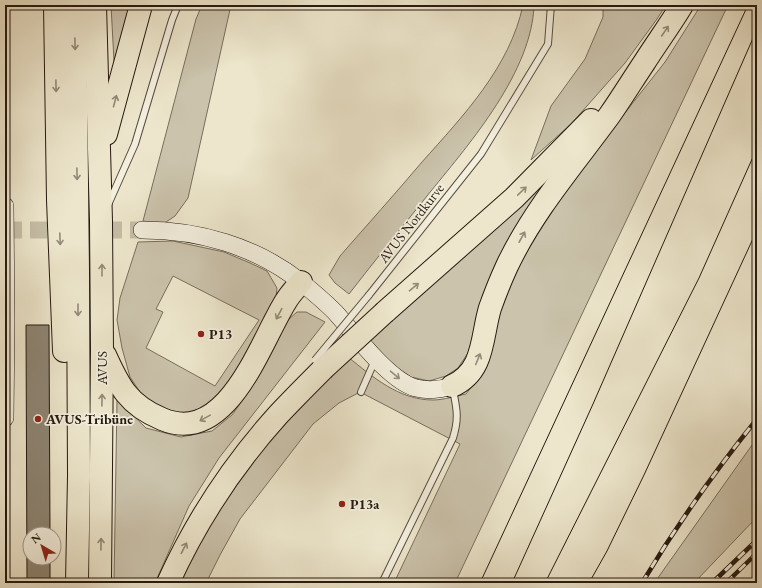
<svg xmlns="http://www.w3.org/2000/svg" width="762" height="588" font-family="'EB Garamond',serif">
<rect width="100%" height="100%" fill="#ede6cc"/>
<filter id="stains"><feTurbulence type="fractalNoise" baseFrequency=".005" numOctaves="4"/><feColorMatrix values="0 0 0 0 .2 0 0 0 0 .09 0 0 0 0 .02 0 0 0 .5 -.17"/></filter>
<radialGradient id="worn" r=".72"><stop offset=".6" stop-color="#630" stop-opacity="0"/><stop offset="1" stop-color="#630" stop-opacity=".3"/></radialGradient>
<g fill="#cbc3ac" stroke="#786e5e" fill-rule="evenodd">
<polygon points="111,5 133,5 114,61"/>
<polygon points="202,5 231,5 188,198 175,216 163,224 143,221 196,19"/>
<path d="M523,5H534C532,71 471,142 431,191C403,226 376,259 349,294L335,283L329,275L340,256C367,225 395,194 422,162C463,116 510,67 523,5Z"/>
<polygon points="603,5 666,5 657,19 625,63 571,124 531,160 551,106 585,59 603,17"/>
<path d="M701,5H728L455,583H394L460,444L360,392L339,403L313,424L240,519L220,555L206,583H176L193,546L261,450L348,357C373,377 399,400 433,400C443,400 456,396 466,394L478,378L511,277L532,237L587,161L665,62Z"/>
<polygon points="563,162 490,278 468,353 458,368 446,376 429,381 411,377 392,364 367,338"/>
<path d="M173,241L224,252L250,263L267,271L277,288L275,308L230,389L205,407L182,415L162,410L146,401L130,377L122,348L117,320L120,298L138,242ZM173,276L259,320L215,386L146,348L163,312L156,309Z"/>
<polygon points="297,312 306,312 325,322 219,458 189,506 155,583 114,583 117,400 146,428 181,437 212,431 232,415 250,390 288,320"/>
<polygon points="757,438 757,517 694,583 655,582"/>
</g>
<polygon fill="#8d8472" stroke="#261910" points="26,325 49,325 50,534 30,534 30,558 50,558 50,583 27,583"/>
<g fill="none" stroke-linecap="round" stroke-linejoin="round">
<polyline stroke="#c5bda6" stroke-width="17" stroke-dasharray="17 8" stroke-linecap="butt" points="5,230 142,230"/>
<defs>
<g id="service">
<polyline points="108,205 135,144 172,20 178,5"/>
<polyline points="369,295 481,154 548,44 551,5"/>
<polyline points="361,392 375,360"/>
<path d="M382,583L453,438C459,419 457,409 453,390"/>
</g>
<g id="secondary">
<polyline points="5,206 6,322 5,418"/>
<path d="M142,230C199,230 255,246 301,282C312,291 325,302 335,312C354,333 389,381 416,388C429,391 440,390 452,386"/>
</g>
<g id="motorway">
<polyline points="55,5 58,200 64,351"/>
<polyline points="75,5 78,271 79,476 77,583"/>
<polyline points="95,5 101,221 102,349 100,583"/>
<polyline points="106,134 141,5"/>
<polyline points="385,312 514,198 591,120"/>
<path d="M105,355C119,386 128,405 162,419C228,447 260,342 286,301C290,294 296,288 301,282"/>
<path d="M452,386C485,371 481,338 490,308C495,294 501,279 507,266C533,211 573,165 609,116C621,99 632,81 644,63C656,44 670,25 682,5"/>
<path d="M168,583C196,521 233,465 278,415C293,399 308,384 323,369"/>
</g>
</defs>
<use href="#service" stroke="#584c3f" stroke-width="8"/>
<use href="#secondary" stroke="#261910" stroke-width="18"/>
<use href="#motorway" stroke="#261910" stroke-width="24"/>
<use href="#service" stroke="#f3efde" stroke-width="6"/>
<use href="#secondary" stroke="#f3efde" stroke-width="17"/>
<use href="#motorway" stroke="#ede6cc" stroke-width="22"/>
<g stroke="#261910" stroke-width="1">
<polyline points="480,583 748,5"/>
<polyline points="512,583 593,404 757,29"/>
<polyline points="545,583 699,278 757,148"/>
<polyline points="589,583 607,551 644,475 757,230"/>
</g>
<defs>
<g id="rail">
<path d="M642,583C676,526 715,471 757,419"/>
<polyline points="712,583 757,540"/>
<polyline points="726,583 757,553"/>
<polyline points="754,583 757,580"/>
</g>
</defs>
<use href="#rail" stroke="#261910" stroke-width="4.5"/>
<use href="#rail" stroke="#f3efde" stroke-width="3" stroke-dasharray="9" stroke-linecap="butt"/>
<defs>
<polyline id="service-bridge" points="315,360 369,295"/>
<polyline id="motorway-bridge" points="323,369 385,312"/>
</defs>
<use href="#service-bridge" stroke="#584c3f" stroke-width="8" stroke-linecap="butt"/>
<use href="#motorway-bridge" stroke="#261910" stroke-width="24" stroke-linecap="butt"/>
<use href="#service-bridge" stroke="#f3efde" stroke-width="6"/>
<use href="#motorway-bridge" stroke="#ede6cc" stroke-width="22"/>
</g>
<defs><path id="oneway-shaft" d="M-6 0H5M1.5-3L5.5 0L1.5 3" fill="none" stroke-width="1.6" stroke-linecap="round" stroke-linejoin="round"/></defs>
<g stroke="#938a77">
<use href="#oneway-shaft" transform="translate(665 31) rotate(-56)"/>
<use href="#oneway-shaft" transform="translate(75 44) rotate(89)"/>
<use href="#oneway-shaft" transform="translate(56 86) rotate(89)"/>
<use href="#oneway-shaft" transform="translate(115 101) rotate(-75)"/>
<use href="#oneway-shaft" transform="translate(77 174) rotate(89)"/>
<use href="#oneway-shaft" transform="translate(522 191) rotate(-44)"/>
<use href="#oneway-shaft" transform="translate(522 237) rotate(-61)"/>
<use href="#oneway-shaft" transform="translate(60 239) rotate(88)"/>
<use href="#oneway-shaft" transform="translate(102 270) rotate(-90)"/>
<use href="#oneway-shaft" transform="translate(414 287) rotate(-40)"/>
<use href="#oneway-shaft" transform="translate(78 310) rotate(90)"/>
<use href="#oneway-shaft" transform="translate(279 314) rotate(118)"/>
<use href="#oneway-shaft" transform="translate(478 359) rotate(-68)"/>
<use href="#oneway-shaft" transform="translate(102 400) rotate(-89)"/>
<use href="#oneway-shaft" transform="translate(205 418) rotate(151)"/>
<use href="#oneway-shaft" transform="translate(101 544) rotate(-89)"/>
<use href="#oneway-shaft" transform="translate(184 548) rotate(-63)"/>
</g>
<use stroke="#978f81" href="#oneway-shaft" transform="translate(395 375) rotate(40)"/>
<g fill="#8f2418" stroke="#f3efde" stroke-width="1.5">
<circle cx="201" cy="334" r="4"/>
<circle cx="38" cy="419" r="4"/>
<circle cx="342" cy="504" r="4"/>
</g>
<g text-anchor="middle" stroke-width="3.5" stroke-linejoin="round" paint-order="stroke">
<g font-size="14" fill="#261910" stroke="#f3efde">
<text transform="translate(411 223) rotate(-52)" y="5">AVUS Nordkurve</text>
<text transform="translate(102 368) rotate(-90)" y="5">AVUS</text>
</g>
<g font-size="14" font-weight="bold" fill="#261910" stroke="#f3efde" text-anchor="start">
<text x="209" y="339">P13</text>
<text x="46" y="424">AVUS-Tribüne</text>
<text x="350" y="509">P13a</text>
</g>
</g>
<rect width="762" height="588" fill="none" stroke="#ede6cc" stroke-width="20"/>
<rect x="6" y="6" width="750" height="576" fill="none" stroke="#261910" stroke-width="2"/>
<rect x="10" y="10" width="742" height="568" fill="none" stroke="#261910"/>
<g transform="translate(42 546) rotate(322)"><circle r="19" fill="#f3efde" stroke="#a1998c"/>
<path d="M0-3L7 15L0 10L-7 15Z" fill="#8f2418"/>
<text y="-6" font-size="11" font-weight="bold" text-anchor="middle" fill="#261910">N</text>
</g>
<rect width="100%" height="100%" filter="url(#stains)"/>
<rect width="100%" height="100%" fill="url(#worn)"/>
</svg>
